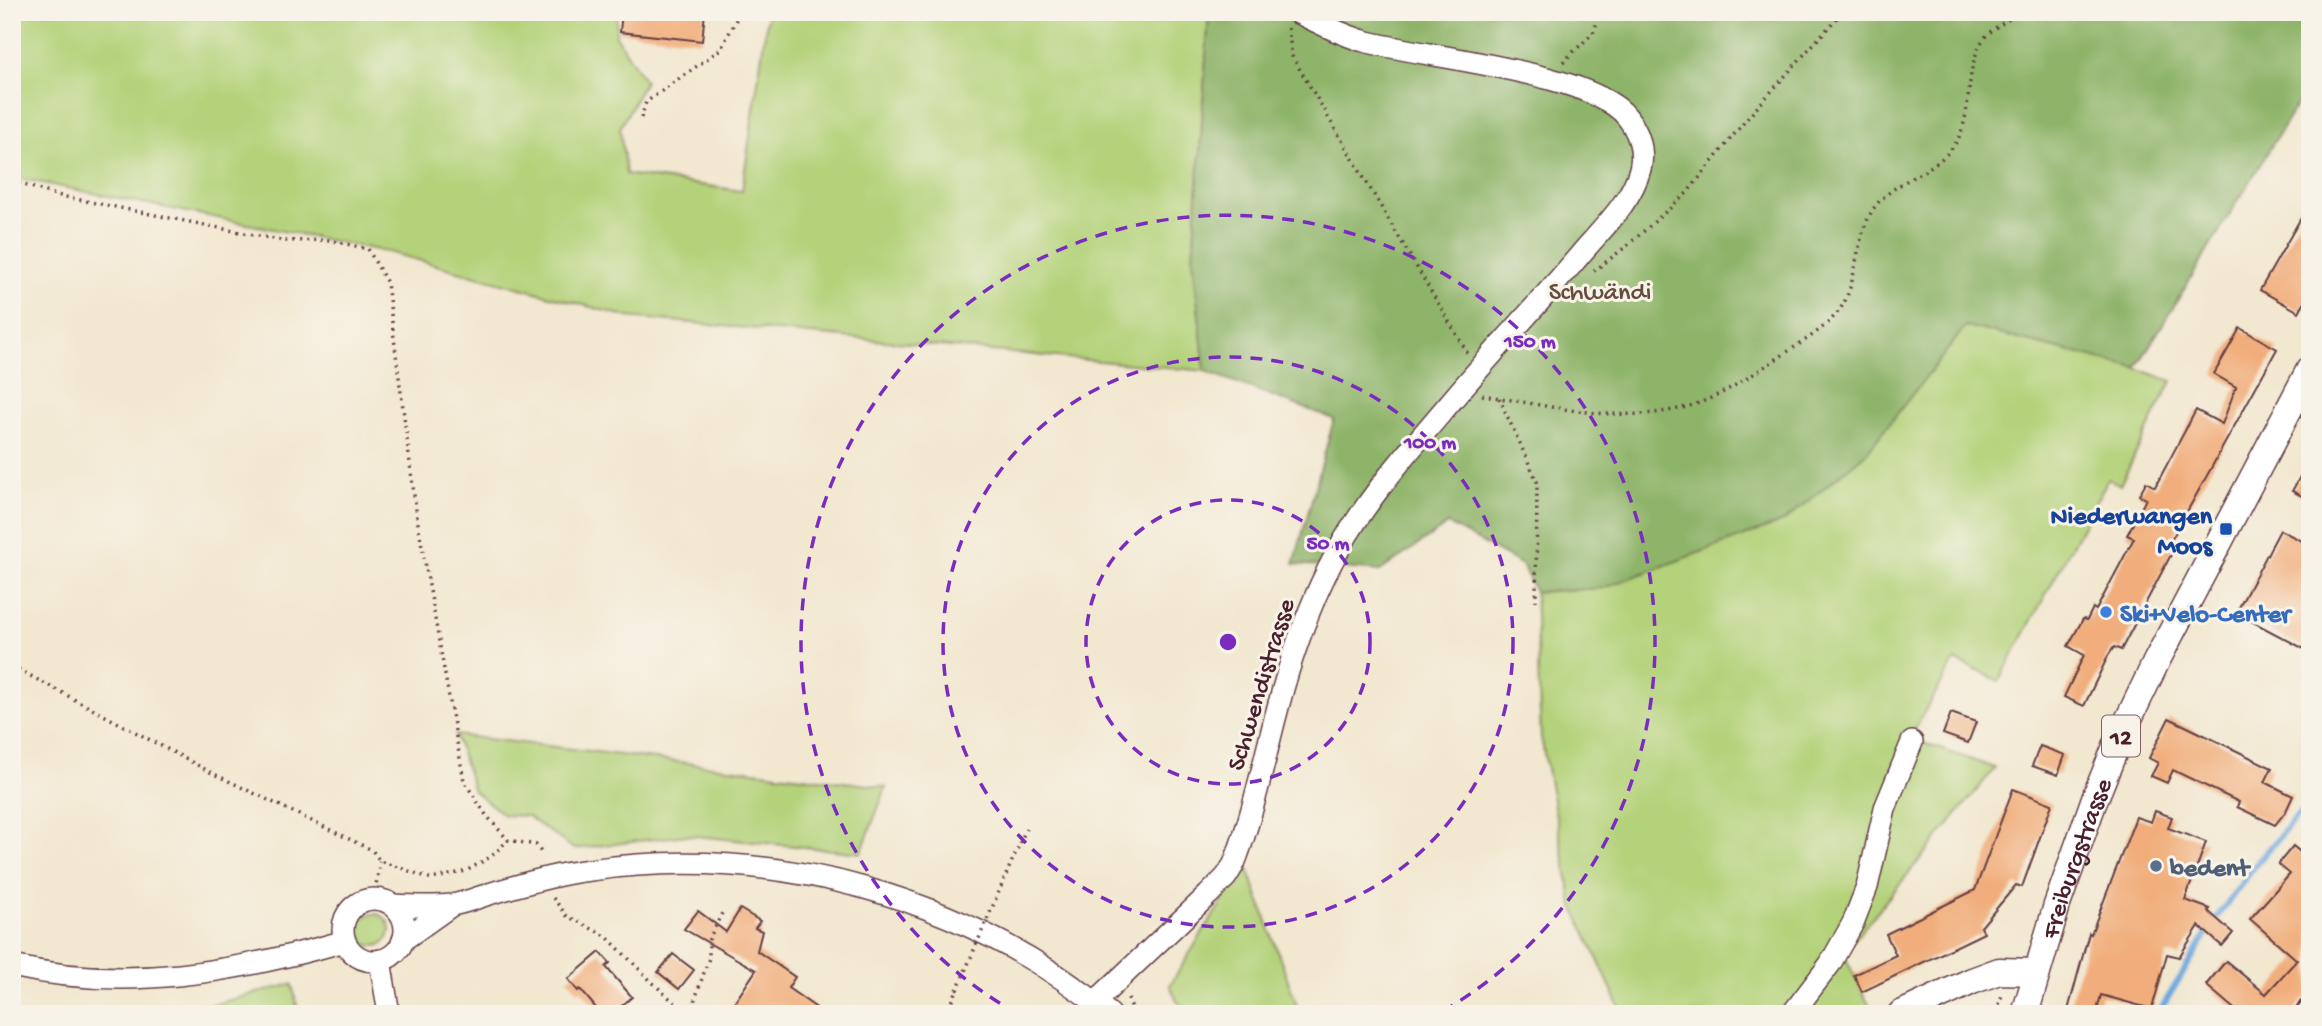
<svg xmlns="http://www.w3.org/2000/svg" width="2322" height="1026" font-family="'Gochi Hand',sans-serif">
<rect width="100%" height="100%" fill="#f7f3e8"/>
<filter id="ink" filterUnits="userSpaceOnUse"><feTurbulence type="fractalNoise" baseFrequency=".0143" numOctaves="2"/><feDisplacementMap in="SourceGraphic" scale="14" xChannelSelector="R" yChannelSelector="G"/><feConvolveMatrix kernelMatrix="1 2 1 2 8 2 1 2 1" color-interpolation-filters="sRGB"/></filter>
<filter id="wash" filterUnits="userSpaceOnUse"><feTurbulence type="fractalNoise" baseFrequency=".00686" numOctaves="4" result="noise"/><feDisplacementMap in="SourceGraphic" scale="28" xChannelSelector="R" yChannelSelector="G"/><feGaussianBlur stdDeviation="1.57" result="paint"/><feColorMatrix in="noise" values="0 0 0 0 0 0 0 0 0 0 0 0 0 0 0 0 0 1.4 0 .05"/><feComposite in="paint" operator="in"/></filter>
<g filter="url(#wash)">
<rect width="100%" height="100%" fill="#f2e7cf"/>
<g fill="#b3d279" stroke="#7e7852" stroke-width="2">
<polygon points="12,12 617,12 616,36 645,81 620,128 626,174 742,191 768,12 1209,12 1193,259 1205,371 628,317 388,252 12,177"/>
<polygon points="1966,326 2136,368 2172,381 2120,485 2108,479 1999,681 1955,660 1909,738 1995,768 1843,953 1871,1009 1861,1014 1623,1014 1573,906 1541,737 1535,592 1603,588 1677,559 1867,452"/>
<polygon points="455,735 886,787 861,853 687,835 574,849 527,816 504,815 474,791"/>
<polygon points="1246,863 1300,1014 1189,1014 1177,1001 1170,985"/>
<circle cx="374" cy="930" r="16"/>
<polygon points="292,984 299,1014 176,1014"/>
</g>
<polygon fill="#8eb469" stroke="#6c6a4a" stroke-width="2" points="1209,12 2310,12 2310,83 2136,368 1966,326 1867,452 1783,522 1603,588 1535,592 1522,565 1448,524 1380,571 1294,564 1334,419 1205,371 1193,259"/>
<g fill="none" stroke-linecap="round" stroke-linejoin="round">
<polyline stroke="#6ea8de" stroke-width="6" points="2158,1014 2217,917 2257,863 2310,801"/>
</g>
<g id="blocks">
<g fill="#f1ae7c">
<polygon points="622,12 705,12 702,41 620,32"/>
<polygon points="2310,202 2310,292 2299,312 2260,290"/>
<polygon points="2240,328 2277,349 2168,546 2174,549 2121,650 2114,647 2108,656 2084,706 2064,697 2084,655 2068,646 2083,619 2087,620 2093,608 2096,610 2134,538 2127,535 2146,499 2139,495 2146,482 2155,487 2196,410 2222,424 2236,387 2214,374"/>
<polygon points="2310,459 2310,500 2292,491"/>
<polygon points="2280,530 2310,545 2310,652 2236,613"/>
<polygon points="1951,713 1976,722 1968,743 1943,734"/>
<polygon points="2169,718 2272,768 2265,782 2293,796 2286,811 2275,825 2237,807 2239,802 2173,770 2167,783 2151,776 2158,763 2149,758"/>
<polygon points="2040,746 2065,755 2058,775 2032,766"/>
<polygon points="2013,789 2052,804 2022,887 2016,885 1981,927 1984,933 1862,992 1854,975 1896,955 1886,934 1975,890"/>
<polygon points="2155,811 2172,817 2168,828 2206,842 2185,900 2210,909 2208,911 2233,933 2222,946 2199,926 2179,957 2167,954 2152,1009 2101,995 2096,1014 2067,1014 2089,933 2091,934 2136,817 2151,822"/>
<polygon points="2293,846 2310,860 2310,995 2300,1002 2293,1014 2240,1014 2206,985 2226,961 2266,994 2297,960 2250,919 2290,874 2278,864"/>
<polygon points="740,909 760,921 755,928 762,931 757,951 795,977 788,988 825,1014 727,1014 756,970 684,929 698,911 726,932"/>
<polygon points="600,952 610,963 606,967 632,997 612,1014 601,1014 580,989 578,991 568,979"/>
<polygon points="673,954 694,970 679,989 658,972"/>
</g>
</g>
</g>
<g filter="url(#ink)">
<use href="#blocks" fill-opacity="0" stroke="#633d44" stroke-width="2"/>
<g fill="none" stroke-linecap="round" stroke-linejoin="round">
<defs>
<g id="minor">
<circle cx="374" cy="930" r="31"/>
<path d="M393,905C412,906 433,907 451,905C465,903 479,897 492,893C524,884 556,874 590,870C776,844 963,896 1110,1014"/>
<polyline points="403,940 452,905"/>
<polyline points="380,960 389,1014"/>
<path d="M12,966C125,992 236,972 345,941"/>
<path d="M1095,1002L1208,895L1226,877L1234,864C1260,797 1270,724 1293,656C1305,620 1320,582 1339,549C1371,492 1417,442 1459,392C1500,344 1544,298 1585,249C1606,225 1632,200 1640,169C1645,150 1638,131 1627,117C1592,72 1423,57 1364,41C1341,35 1318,22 1296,12"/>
<polyline points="1792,1014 1830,964 1853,923 1867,887 1885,808 1912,742"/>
<polyline points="2307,1014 2310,1010"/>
</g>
<g id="major">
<polyline points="1901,1014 1972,981 1999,971 2037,972"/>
<path id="s1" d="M2025,1014L2057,905L2095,798L2119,739L2157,660L2310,369"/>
</g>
</defs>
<use href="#minor" stroke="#633d44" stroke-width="24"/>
<use href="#major" stroke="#633d44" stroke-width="29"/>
<g stroke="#633d44" stroke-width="3.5" stroke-dasharray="2 5" stroke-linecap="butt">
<polyline points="1288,28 1292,56 1468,354"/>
<polyline points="1563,62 1593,33 1601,12"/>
<polyline points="641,118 646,102 721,49 740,12"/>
<polyline points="12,181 56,195 284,241 329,240 368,249 387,283 417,518 464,781 486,815 508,840 536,845 543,855"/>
<polyline points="1594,271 1628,245 1687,193 1745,121 1842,12"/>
<path d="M1482,395C1553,406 1625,427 1696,404C1725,394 1750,376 1775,360C1795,346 1822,332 1838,312C1861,282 1852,235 1877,204C1898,179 1934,172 1953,147C1976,117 1961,67 1986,36C1994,27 2010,19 2021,12"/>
<polyline points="1499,398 1537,481 1536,601"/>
<polyline points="12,666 212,773 372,850 380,861 432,879 466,871 492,856 508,840"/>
<polyline points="1006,875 1026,829"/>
<polyline points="374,897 380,861"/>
<polyline points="553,898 567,916 606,936 652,982 687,1014"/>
<polyline points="1128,998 1132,1008 1138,1014"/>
<polyline points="690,1014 709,958 709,939 723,911"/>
<polyline points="947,1014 957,990"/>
<polyline points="1988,1014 2000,1003 2002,993"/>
</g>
<use href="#minor" stroke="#fff" stroke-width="21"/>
<use href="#major" stroke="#fff" stroke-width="26"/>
<polyline stroke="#633d44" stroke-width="3.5" stroke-dasharray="2 5" stroke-linecap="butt" points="957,990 1006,875"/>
</g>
</g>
<g fill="none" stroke="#7b2cbf" stroke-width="3.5" stroke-dasharray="12 9">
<circle cx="1228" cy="642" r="142"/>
<circle cx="1228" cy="642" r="285"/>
<path d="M1018 1014A427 427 0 1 1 1438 1014"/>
</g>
<rect fill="#1a4fb4" stroke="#f7f3e8" stroke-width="2.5" x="2219" y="522" width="14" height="14" rx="3.5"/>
<circle fill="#3f7fe0" stroke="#f7f3e8" stroke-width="2.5" cx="2106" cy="612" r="7"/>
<circle fill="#5c6f8a" stroke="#f7f3e8" stroke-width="2.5" cx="2156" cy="866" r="7"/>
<g text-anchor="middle" stroke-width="6" stroke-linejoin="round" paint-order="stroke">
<rect fill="#f7f3e8" stroke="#7e5f64" stroke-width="2" x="2102" y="715.5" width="38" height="41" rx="5"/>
<g font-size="24" font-weight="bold" fill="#4a1f2b">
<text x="2121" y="744">12</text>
</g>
<g font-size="26" fill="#644c3e" stroke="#f7f3e8">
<text x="1600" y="299">Schwändi</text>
</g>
<g font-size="26" font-weight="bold" fill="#164399" stroke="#f7f3e8" text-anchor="end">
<text x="2212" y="523">Niederwangen<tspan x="2212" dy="30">Moos</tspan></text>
</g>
<g font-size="26" font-weight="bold" fill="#366cbe" stroke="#f7f3e8" text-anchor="start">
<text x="2120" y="621">Ski+Velo-Center</text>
</g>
<g font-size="26" fill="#4a1f2b" stroke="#f7f3e8">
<text transform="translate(1259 684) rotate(-73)" y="9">Schwendistrasse</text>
<text dy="9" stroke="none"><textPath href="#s1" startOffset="164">Freiburgstrasse</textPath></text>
</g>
<g font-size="26" font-weight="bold" fill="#4e5e75" stroke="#f7f3e8" text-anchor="start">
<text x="2170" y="875">bedent</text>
</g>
</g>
<circle cx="1228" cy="642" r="10" fill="#7b2cbf" stroke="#f7f3e8" stroke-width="3.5"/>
<g font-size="21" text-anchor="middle" font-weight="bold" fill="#7b2cbf" stroke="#f7f3e8" stroke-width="6" stroke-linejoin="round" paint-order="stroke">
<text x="1530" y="347">150 m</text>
<text x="1430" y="448">100 m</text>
<text x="1328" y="549">50 m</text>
</g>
<rect width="2322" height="1026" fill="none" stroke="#f7f3e8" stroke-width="42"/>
</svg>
